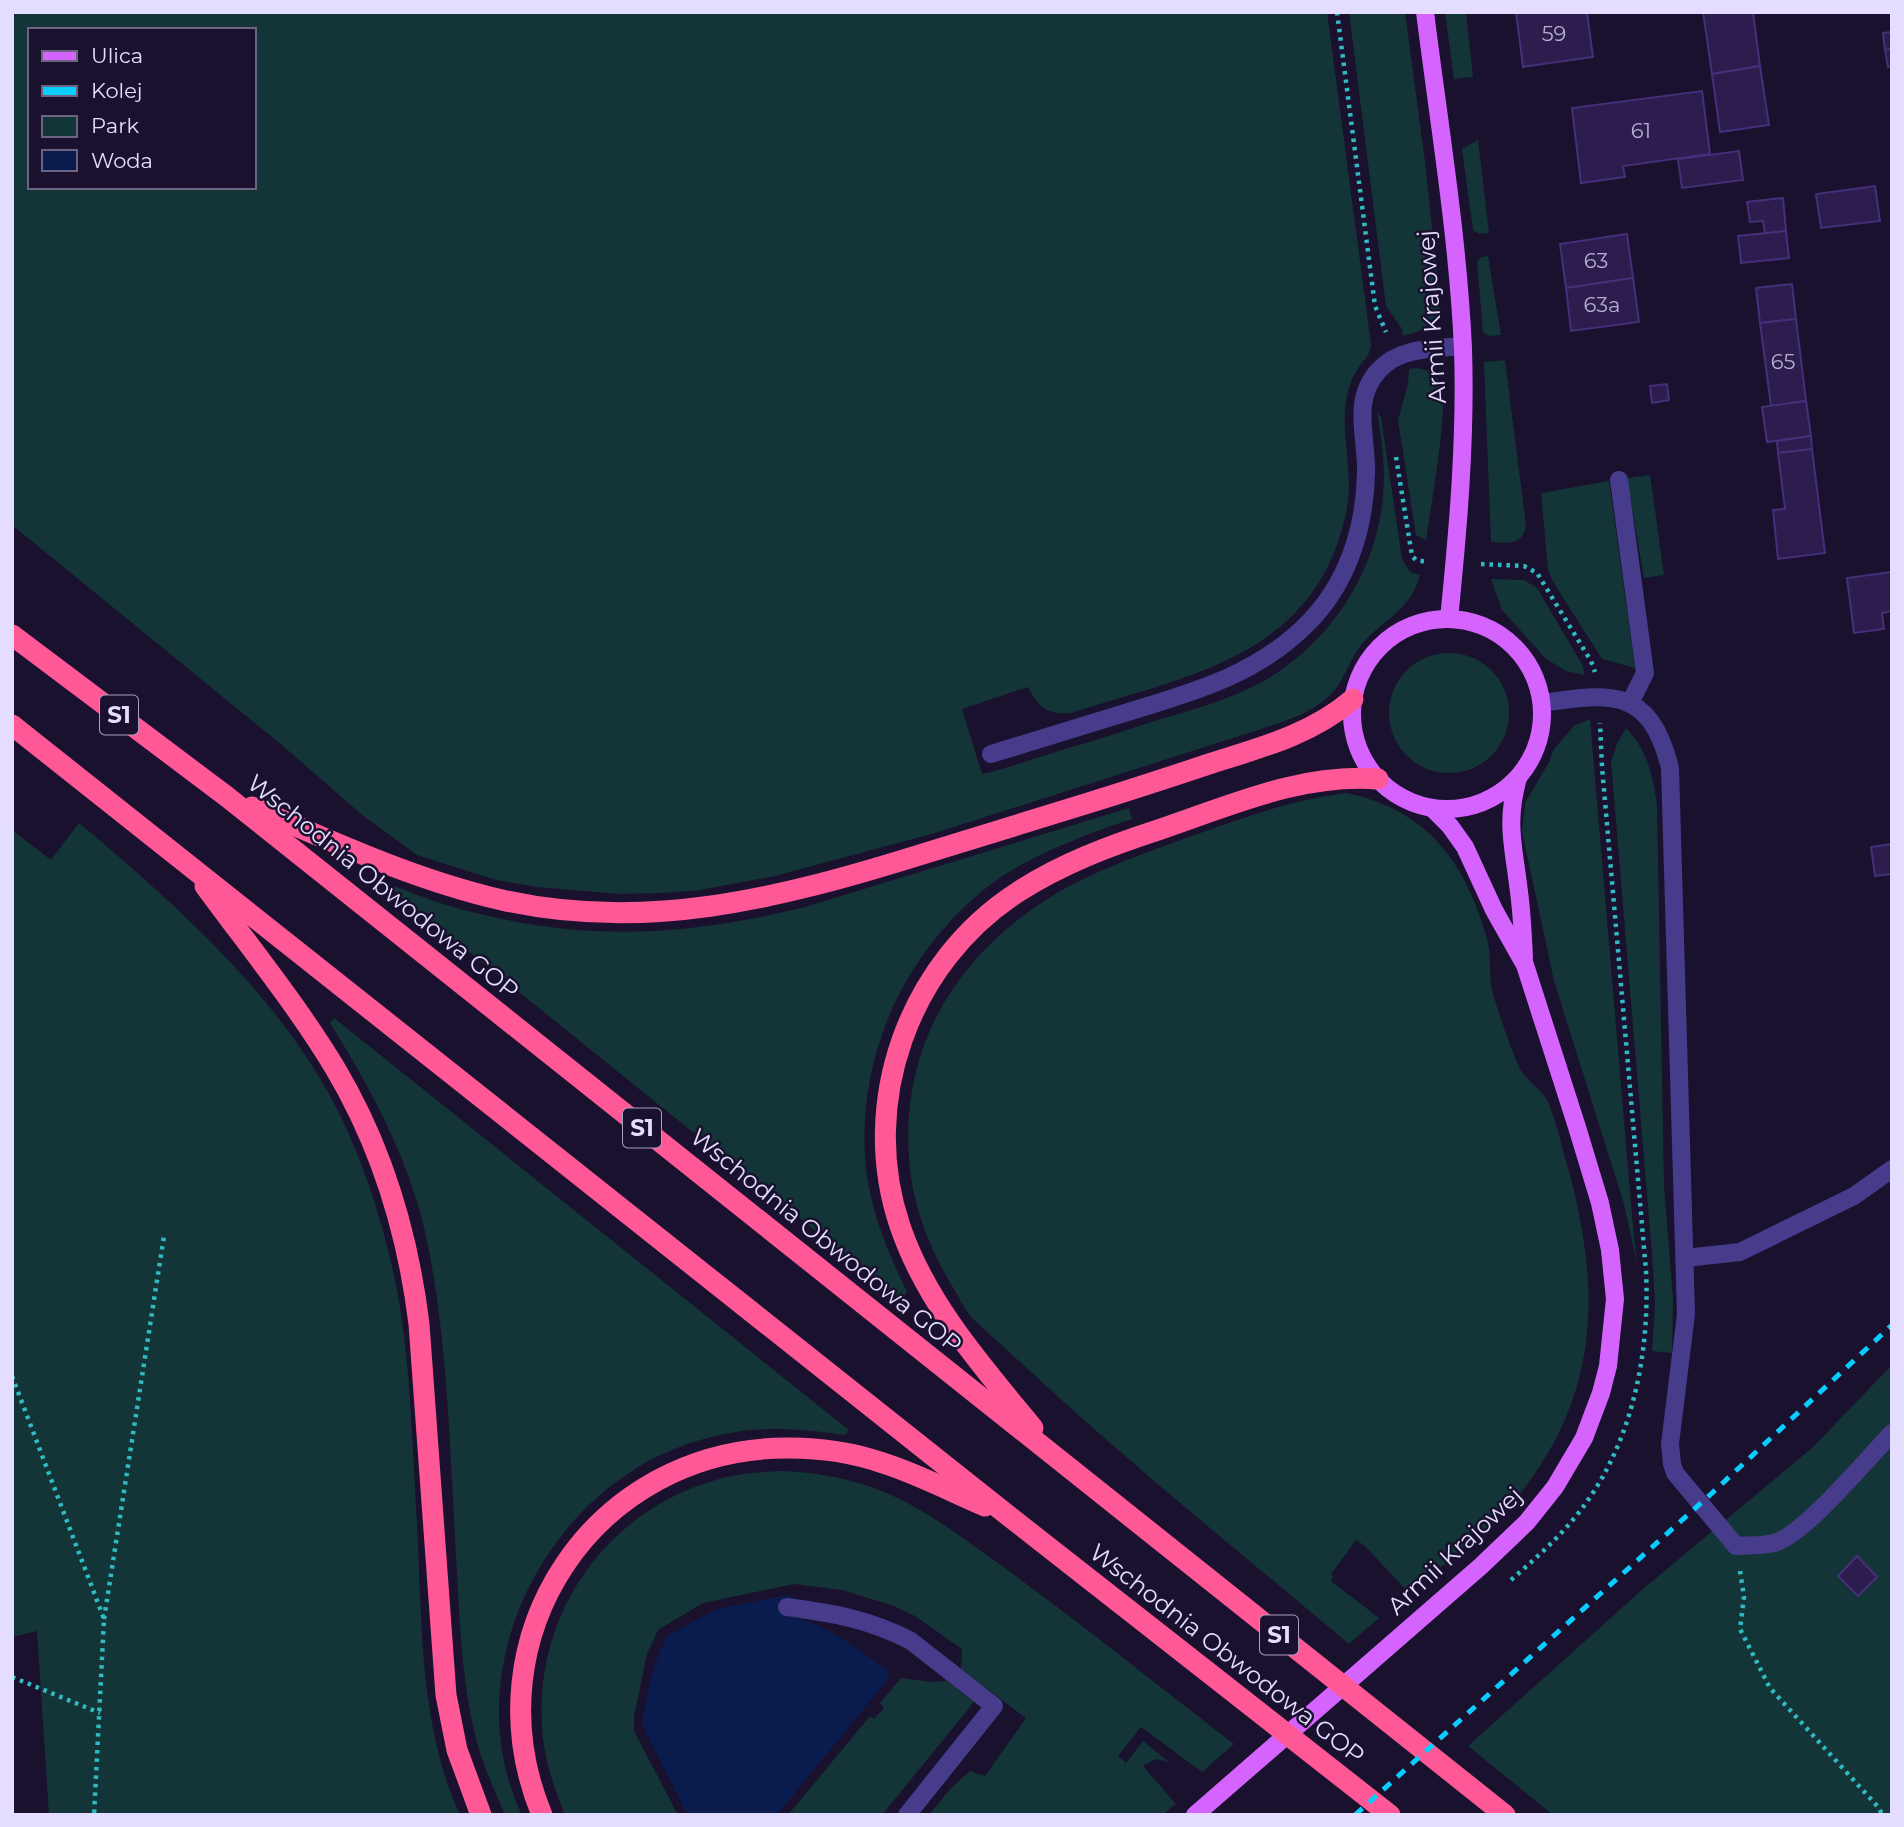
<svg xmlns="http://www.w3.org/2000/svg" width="1904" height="1827" font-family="Montserrat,sans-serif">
<rect width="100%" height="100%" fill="#19112d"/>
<g fill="#143537" fill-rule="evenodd">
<path d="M12,12H1327L1371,344C1370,356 1365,358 1359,367C1353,375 1349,386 1347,396C1339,433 1355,473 1346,513C1315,657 1191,674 1071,713C1049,715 1037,707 1028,687L962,709L982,774C1002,770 1023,762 1043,756C1077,745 1111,736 1145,724C1183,712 1225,702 1260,683C1329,645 1377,573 1383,495C1386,466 1381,438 1377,410L1381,418L1402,559L1410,572L1420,575C1410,613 1380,620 1359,648C1348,663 1343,684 1328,697C1308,715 1280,723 1255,731L935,833L775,876L700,890L660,893L620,894L537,887L496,880L417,855L361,814L283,746L12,525ZM30,30H254V187H30Z"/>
<path d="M1349,12H1405L1425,162L1440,302C1437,325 1423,331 1403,336L1402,329L1386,306Z"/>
<polygon points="1445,12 1466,12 1473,77 1454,79"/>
<polygon points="1478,140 1489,233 1479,234 1473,230 1462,149"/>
<polygon points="1488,256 1501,335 1489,336 1483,332 1477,261 1481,257"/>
<path d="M1505,360L1526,526C1522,546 1507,543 1491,542L1484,362Z"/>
<path d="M1416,368C1427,369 1437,374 1441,386C1449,406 1430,512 1426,540L1416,535L1398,420L1408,384L1409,369Z"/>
<polygon points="1650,475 1664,575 1644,578 1627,478"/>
<polygon points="1609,481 1635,668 1602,659 1552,580 1548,569 1541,493"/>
<polygon points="1491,579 1524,580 1537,588 1583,666 1584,675 1566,671 1546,659 1502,610"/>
<circle cx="1449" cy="713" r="60"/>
<polygon points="1590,719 1633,1227 1637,1264 1624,1204 1554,981 1522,831 1525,803 1549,762 1554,749 1574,726"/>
<path d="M1626,728C1647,750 1653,775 1657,806L1664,1186L1673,1299L1672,1353L1652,1351L1655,1305L1653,1266L1611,761L1617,744Z"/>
<path d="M1347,793C1426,810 1464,860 1486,935C1493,955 1487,978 1494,998C1500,1016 1513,1056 1522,1072C1529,1083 1544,1091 1549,1104C1558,1127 1563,1152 1570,1175C1603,1301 1597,1405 1509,1507C1479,1541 1443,1565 1408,1592L1365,1546L1356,1540L1331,1574L1333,1576L1331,1581L1379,1618L1349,1644C1254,1564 1157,1486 1065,1403C1042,1382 1020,1362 997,1341C988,1332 977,1324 969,1314C963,1307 960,1299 955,1291C930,1250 912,1206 909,1157C901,1042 960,951 1057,893C1098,869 1145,853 1189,837C1240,819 1293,799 1347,793Z"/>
<path d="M1129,808L1132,819C1087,834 1041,851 1001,877C912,939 858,1047 865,1156C868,1205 886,1248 907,1292L901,1300L390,888L394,886C416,894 437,903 460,909C583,942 682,937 805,907Z"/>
<path d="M79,823C171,900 268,986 328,1092C359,1148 380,1212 394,1275C411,1355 412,1443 417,1524C422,1621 419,1726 460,1815H49L37,1631L12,1637V830L51,860Z"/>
<path d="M334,1018L849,1430L845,1435C794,1428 754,1425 704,1439C550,1480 452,1668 522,1815H505L503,1810C494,1789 484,1768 478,1746C461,1684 460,1620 456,1556C450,1453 448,1347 428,1245C412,1165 373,1092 330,1023Z"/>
<polygon points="1892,1365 1892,1815 1553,1815 1468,1746 1643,1589 1812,1448"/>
<path d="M782,1471C812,1472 842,1477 871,1487C918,1503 958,1535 998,1563C1078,1621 1156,1684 1234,1744L1202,1772L1141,1727L1118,1756L1126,1763L1143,1741L1169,1762L1156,1759L1143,1766L1176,1804L1162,1815H929L951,1788L970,1771L985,1776L1026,1718L961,1669L962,1649L915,1616L894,1606L842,1590L794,1584L703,1603L658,1630L647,1654L634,1716V1731L678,1815H565C555,1790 546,1765 543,1738C530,1619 603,1511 719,1479C739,1473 761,1472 782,1471Z"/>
<polygon points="901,1678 932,1682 947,1681 974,1702 882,1815 788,1815 870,1716 874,1719 884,1708 880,1703"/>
</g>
<path fill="#0a1c4d" d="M786,1595L801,1600L798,1618C835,1631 858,1648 889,1672L888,1679L777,1815H688L643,1727L642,1720L654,1666L667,1636L717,1609Z"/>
<g fill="#2c1d4e" stroke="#452f7a" stroke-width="2">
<polygon points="1516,12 1587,12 1593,57 1523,67"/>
<polygon points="1703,12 1753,12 1760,66 1712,74"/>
<polygon points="1892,32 1892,49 1885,50 1883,33"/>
<polygon points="1892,49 1892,67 1888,67 1885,50"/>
<polygon points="1760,66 1769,125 1720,132 1712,74"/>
<polygon points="1702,91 1710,154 1623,166 1625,177 1581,183 1572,108"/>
<polygon points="1739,151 1743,180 1682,188 1678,159"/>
<polygon points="1875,186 1880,221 1821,228 1816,194"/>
<polygon points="1783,198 1786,231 1765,234 1763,221 1750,222 1747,202"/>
<polygon points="1786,231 1789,258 1741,263 1738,236"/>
<polygon points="1627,234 1633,278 1566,288 1560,244"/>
<polygon points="1633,278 1639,322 1571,331 1566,288"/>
<polygon points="1792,284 1796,319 1760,323 1756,288"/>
<polygon points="1796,319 1806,401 1771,406 1760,323"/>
<polygon points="1667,384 1669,400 1652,403 1650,386"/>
<polygon points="1806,401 1811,436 1767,442 1762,407"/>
<polygon points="1811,436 1812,449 1778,453 1777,441"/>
<polygon points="1812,449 1825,553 1778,559 1773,510 1785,509 1778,453"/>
<polygon points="1892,572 1892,611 1882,613 1884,629 1854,633 1847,578"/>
<polygon points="1892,844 1892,874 1875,876 1871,847"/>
<polygon points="1857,1556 1877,1577 1858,1596 1838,1576"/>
</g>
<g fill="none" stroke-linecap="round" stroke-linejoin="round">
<g stroke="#2fbbc1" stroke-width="4.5" stroke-dasharray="3.5 5" stroke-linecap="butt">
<polyline points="1337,12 1375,306 1386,332"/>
<polyline points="1396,457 1412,556 1416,560 1427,562"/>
<polyline points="1481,564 1524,566 1537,573 1591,661 1595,672"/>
<polyline points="12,1376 104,1619 94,1815"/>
<polyline points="1740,1571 1744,1597 1740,1629 1770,1688 1879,1808 1882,1815"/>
<path d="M1511,1580C1536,1558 1560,1537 1580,1511C1632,1444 1650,1355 1646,1271L1602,767L1600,723"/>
<polyline points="104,1619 164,1236"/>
<polyline points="12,1677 100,1713"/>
</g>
<g stroke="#473c8c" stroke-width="18">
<polyline points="1619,480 1645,673 1630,703"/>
<path d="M1542,703C1611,693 1650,687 1670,768L1686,1314L1670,1444L1672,1464L1675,1473L1736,1546C1748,1545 1762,1546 1774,1543C1803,1536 1868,1458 1892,1433"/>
<path d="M991,754C1036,740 1082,726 1128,712C1193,692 1256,675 1306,625C1347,585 1365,529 1366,472C1367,437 1351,400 1379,370C1400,347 1433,349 1463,346"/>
<polyline points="1685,1258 1740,1252 1854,1196 1892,1169"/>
<path d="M787,1607C832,1613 869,1619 911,1641L994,1706L907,1815"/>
</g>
<g stroke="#d564ff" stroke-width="18">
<path d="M1425,12C1439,124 1458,237 1463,349C1466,439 1458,530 1449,619"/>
<circle cx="1447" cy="714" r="95"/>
<path d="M1518,778C1505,824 1514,847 1519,892C1522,914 1523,936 1524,958"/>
<polyline points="1195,1815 1481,1566 1527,1522 1555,1487 1584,1438 1601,1393 1608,1366 1615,1299 1610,1250 1600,1203 1577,1127 1525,965 1494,910 1465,847 1450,826 1432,808"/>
</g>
<g stroke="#ff5897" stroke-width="21">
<polyline points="12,635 226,796 1505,1815"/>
<polyline points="12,725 1010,1517 1390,1815"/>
<path d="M252,807C333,842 415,880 502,900C644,932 777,899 913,857C970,840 1027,822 1085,804C1127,791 1170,777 1212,763C1263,747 1312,734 1353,699"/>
<path d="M205,886C249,946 297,1005 335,1068C382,1147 408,1234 419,1324L446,1695L457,1750L481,1815"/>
<path d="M1033,1428C982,1366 926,1303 900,1226C858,1103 909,962 1018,892C1061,864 1109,846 1158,830C1229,806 1301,773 1378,779"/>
<path d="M542,1815C468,1637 595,1447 789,1448C819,1448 854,1453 883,1463C918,1474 952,1492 985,1506"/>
</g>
<polyline stroke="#09cdff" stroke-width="5" stroke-dasharray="10 9" stroke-linecap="butt" points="1355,1815 1711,1494 1892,1325"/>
</g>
<g text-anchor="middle" stroke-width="5" stroke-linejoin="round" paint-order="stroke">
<g font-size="21" fill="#b6add3">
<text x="1554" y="41">59</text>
<text x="1641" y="138">61</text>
<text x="1596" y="268">63</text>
<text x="1602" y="312">63a</text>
<text x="1783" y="369">65</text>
</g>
<g fill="#19112d" stroke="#a7a0c0" stroke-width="2">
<rect x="100" y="695.5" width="38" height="39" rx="5"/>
<rect x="623" y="1108.5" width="38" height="39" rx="5"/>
<rect x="1260" y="1615.5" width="38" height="39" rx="5"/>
</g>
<g font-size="23" font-weight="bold" fill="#e4ddff">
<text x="119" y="723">S1</text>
<text x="642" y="1136">S1</text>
<text x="1279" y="1643">S1</text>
</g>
<g font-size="24" fill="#e4ddff" stroke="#19112d">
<text transform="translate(1432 317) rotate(-94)" y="8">Armii Krajowej</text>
<text transform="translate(383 887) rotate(39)" y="8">Wschodnia Obwodowa GOP</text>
<text transform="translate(826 1241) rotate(39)" y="8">Wschodnia Obwodowa GOP</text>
<text transform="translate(1455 1551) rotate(-43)" y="8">Armii Krajowej</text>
<text transform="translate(1227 1654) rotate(38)" y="8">Wschodnia Obwodowa GOP</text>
</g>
</g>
<rect width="1904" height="1827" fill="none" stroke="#e4ddff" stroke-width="28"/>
<rect x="28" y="28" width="228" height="161" fill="#19112d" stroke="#6a6381" stroke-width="2"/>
<rect x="42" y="51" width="35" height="10" fill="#d564ff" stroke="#6a6381" stroke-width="2"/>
<text x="91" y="63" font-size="21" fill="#e4ddff">Ulica</text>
<rect x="42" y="86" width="35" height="10" fill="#09cdff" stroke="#6a6381" stroke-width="2"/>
<text x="91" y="98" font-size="21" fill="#e4ddff">Kolej</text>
<rect x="42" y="116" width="35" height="21" fill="#143537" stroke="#6a6381" stroke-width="2"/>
<text x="91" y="133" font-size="21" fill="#e4ddff">Park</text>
<rect x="42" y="150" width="35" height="21" fill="#0a1c4d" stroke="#6a6381" stroke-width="2"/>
<text x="91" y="168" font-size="21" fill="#e4ddff">Woda</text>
</svg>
